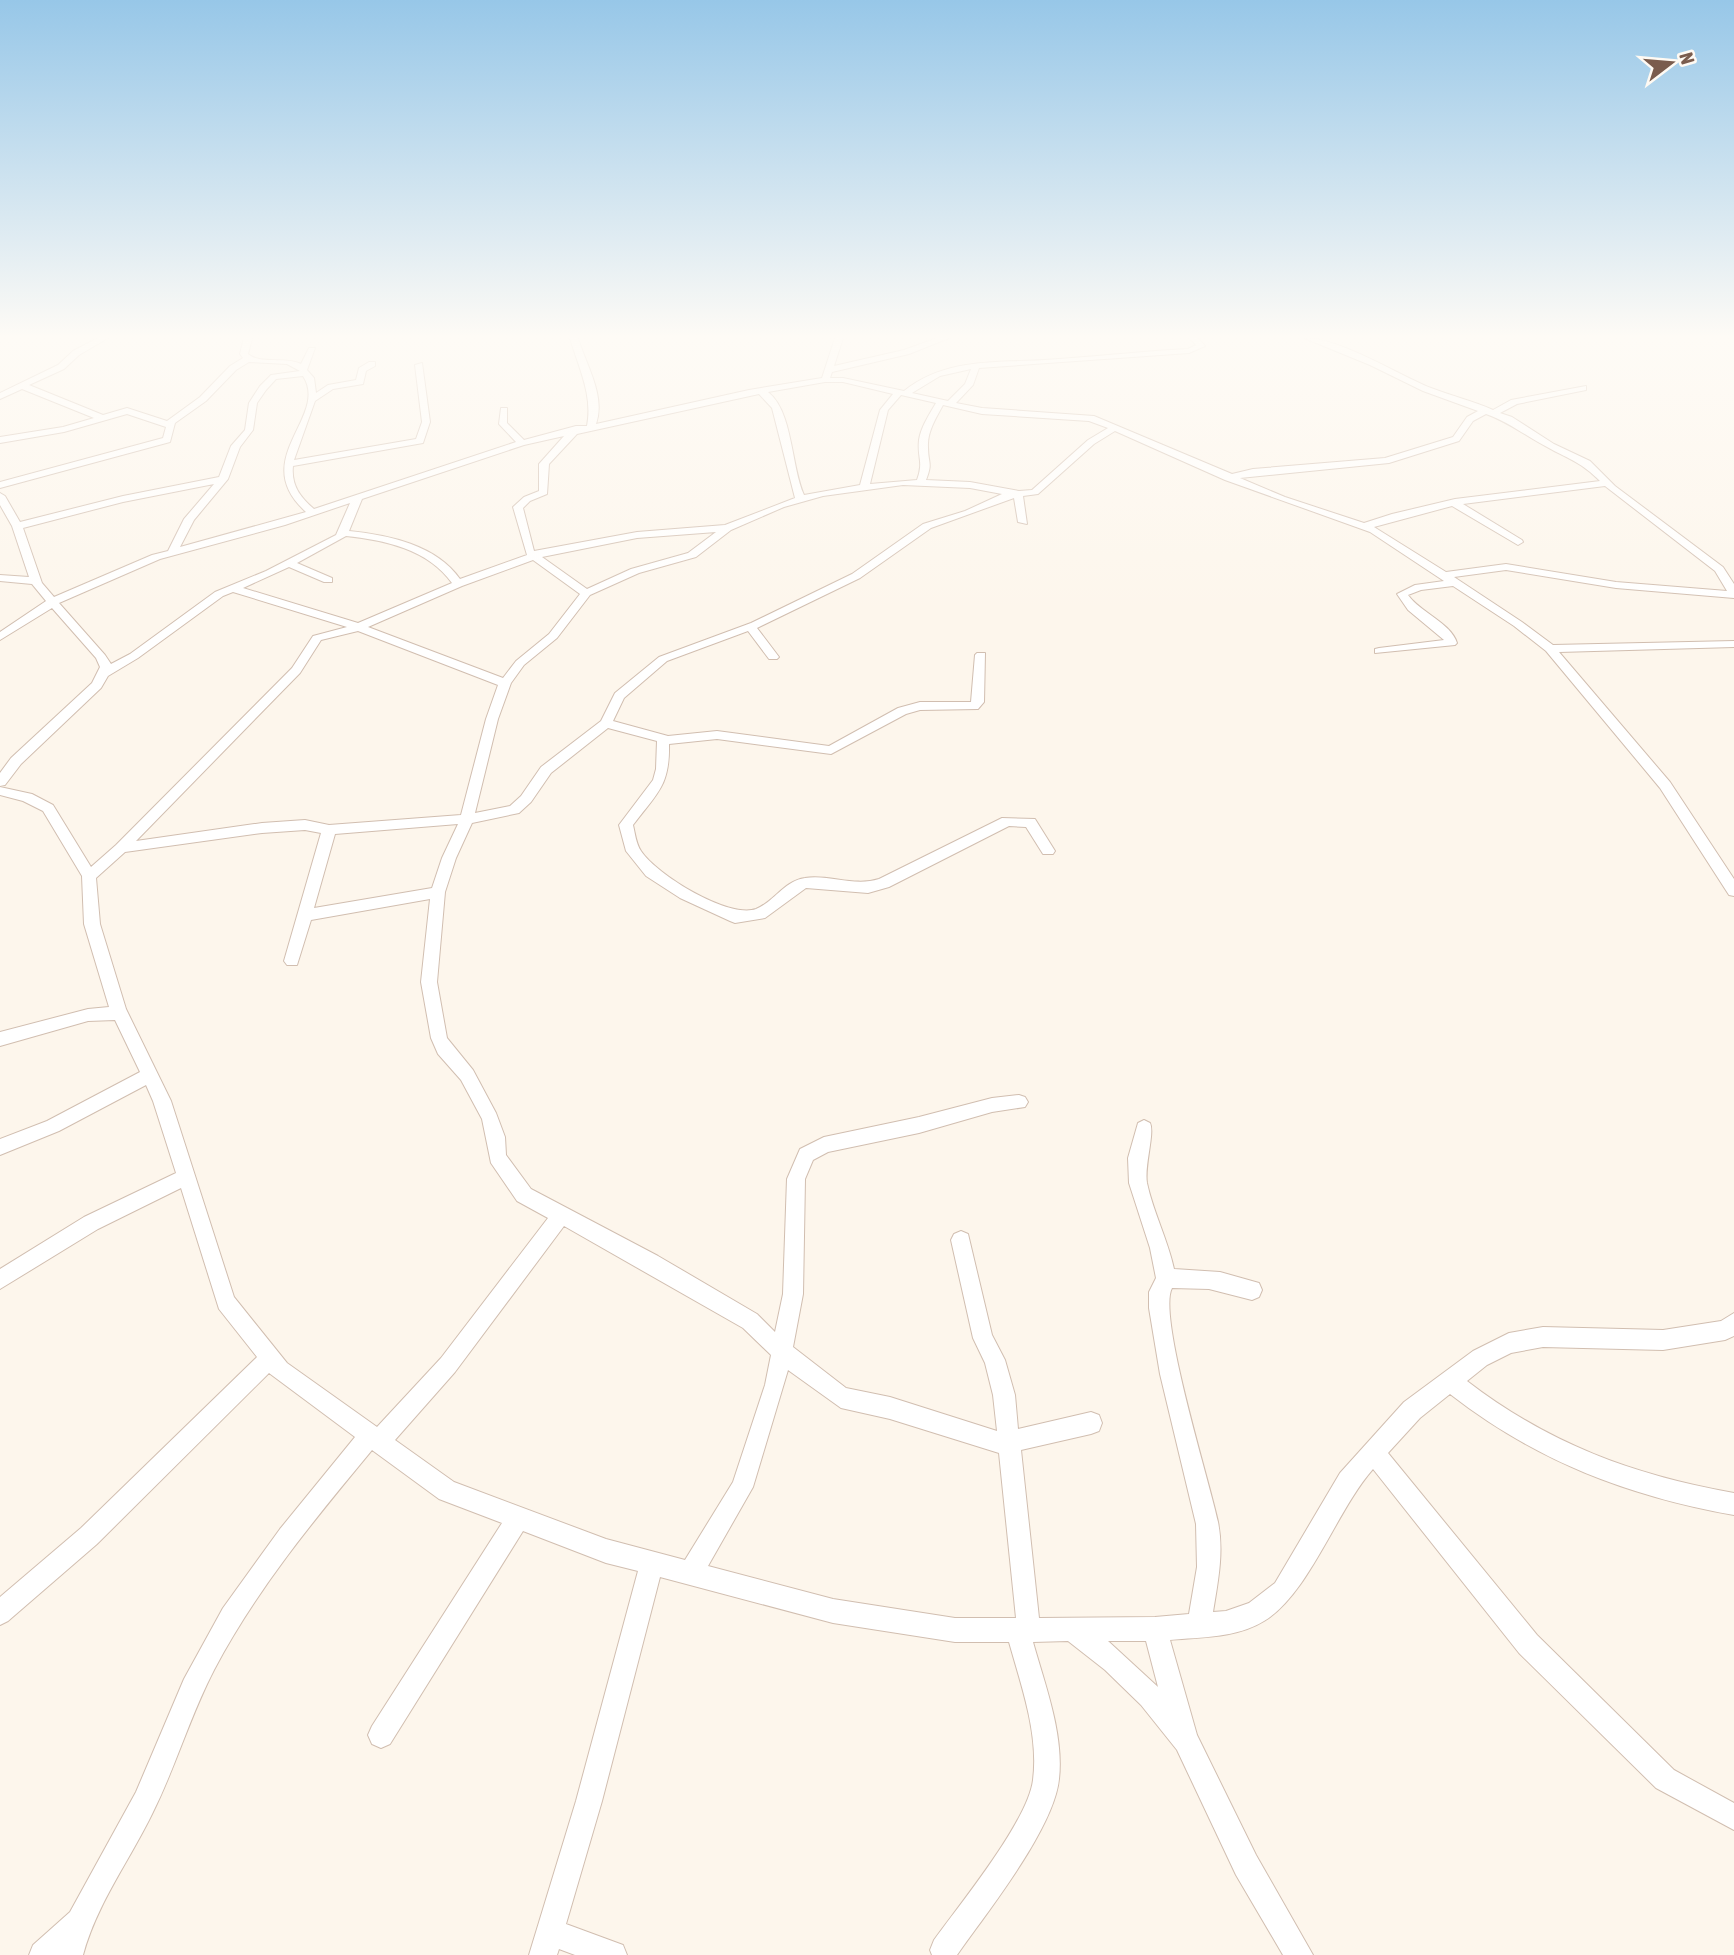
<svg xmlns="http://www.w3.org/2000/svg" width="1734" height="1955" font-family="'Asap Condensed',sans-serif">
<rect width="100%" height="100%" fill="#fdf6ec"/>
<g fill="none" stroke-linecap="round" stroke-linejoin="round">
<defs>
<path id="street" d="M98,338H108L79,355L64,369L29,385L103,415L127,408L167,421L200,397L230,366L243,358L240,354L244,338H252L248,354C261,365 285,356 301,364L309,348H315L307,370L314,378L316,393L328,385L356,380L359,368L369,362H375V366L366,371L363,384L333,389L315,401L294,460L416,439L422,422L415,365L422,363L430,422L423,443L293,466C291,485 300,497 314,509L516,442L499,424L501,408H507V423L524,440L576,426H587C593,395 579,369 570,338H578C586,365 606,396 596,424L749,390L822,378L835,338H843L834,366L904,350L937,338H949L909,354L832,372L830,378H843L904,391C949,355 1005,364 1059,359C1102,356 1145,351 1188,349L1196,345L1190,338H1198L1205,346L1189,353L979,368L973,385L956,403L982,408L1094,416L1232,474L1253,469L1385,458L1453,437L1467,417L1478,411L1423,391L1370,365L1304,338C1341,338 1396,374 1431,388C1451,396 1474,401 1493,410L1511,400L1586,386V390L1517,404L1500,413L1512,417L1554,444L1590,461L1615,486L1723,567L1734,584V598L1616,588L1506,570L1454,577L1522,622L1553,645L1734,641V647L1559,652L1670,782L1734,879V896L1729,895L1660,788L1546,651L1514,626L1453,586L1421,590L1408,595C1421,613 1451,623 1457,643L1455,645L1375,653V649L1379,648L1444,640L1408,610L1397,594L1415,585L1444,581L1370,532L1225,480L1115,431L1094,444L1038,494L1023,496L1027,524L1018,522L1014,498L931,528L860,578L757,628L779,657L777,659H769L748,631L667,661L624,698L613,721L668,736L717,731L829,746L898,708L920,702H971L975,655L977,653H985L984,702L978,709L920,710L906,714L831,754L717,739L669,744C670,786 657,793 633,825C635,833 636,844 641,851C656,874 728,919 756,909C774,902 784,881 805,878C829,874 854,887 879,879L1002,818L1035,819L1055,851L1053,854H1043L1026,827L1009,826L889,887L868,893L806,888L765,918L735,923L730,921L680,898L646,876L626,851L619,825L653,780L656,769L657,741L608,728L551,773L531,802L519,813L472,823L456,858L445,892L437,982L447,1038L473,1070L496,1113L505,1137L506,1155L531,1189L658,1256L757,1314L775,1332L783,1294L787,1179L800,1149L824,1137L919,1117L992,1098L1019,1095L1025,1097L1028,1102L1025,1107L992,1112L919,1133L828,1152L813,1160L805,1179L803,1294L793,1347L846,1388L890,1397L997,1431L993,1395L985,1363L973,1338L951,1240L954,1234L961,1231L968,1234L992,1335L1005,1360L1015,1395L1018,1429L1091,1412L1099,1415L1102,1423L1099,1431L1091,1434L1021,1450L1039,1618L1155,1617L1189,1614L1197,1567L1196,1524L1160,1374L1149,1308V1292L1156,1278L1150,1248L1129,1183L1128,1158L1138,1123L1144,1120L1150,1123C1155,1133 1144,1166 1147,1183C1153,1212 1168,1240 1174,1269L1220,1272L1259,1283L1262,1290L1259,1297L1252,1300L1209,1289L1172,1288C1157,1315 1210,1483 1218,1522C1224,1552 1218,1582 1213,1612L1226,1611L1249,1603L1275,1583L1340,1473L1404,1402L1473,1351L1509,1333L1543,1327L1663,1330L1721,1321L1734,1313V1336L1725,1340L1663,1350L1543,1347L1511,1353L1487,1365L1467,1381C1549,1444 1633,1475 1734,1493V1515C1628,1496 1536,1461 1450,1394L1420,1418L1388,1453L1537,1635L1674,1770L1734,1803V1830L1656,1788L1519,1653L1373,1469C1336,1511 1309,1594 1264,1621C1237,1638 1201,1637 1170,1640L1197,1735L1256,1855L1313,1955H1283L1236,1875L1177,1750L1141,1705L1105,1670L1068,1641L1033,1642C1045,1685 1064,1734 1059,1779C1054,1829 987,1912 957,1955H932L930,1950L934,1940C960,1904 1028,1821 1033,1780C1039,1734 1021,1685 1009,1642H955L833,1623L660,1577L602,1801L566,1924L623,1945L627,1955H575L559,1949L557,1955H529L576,1801L638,1571L606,1563L523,1531L390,1744L381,1748L372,1744L368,1735L372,1726L502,1523L439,1499L372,1450C314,1520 256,1590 214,1670C190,1716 176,1766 153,1812C130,1860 97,1903 83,1955H29L33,1945L70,1912L136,1792L184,1679L223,1608L280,1529L355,1437L269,1373L97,1544L8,1621L0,1625V1597L81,1528L257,1357L219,1309L181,1188L98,1229L0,1289V1269L84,1217L176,1173L153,1101L146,1085L59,1131L0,1155V1139L47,1121L140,1072L115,1020L88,1021L0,1046V1032L88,1009L109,1007L84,924L82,876L43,811L23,801L0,795V787L32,794L53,805L91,867L116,845L292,668L313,636L347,627L233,592L223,596L138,658L108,676L101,688L21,764L5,785L0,786V773L11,758L92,683L100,667L96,658L52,608L0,640V632L46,601L32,584L0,581V575L29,577L12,526L0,505V493L5,496L20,522L123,496L219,477L231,446L245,430L249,403L260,386L271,375L300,371L287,364L249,362L236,370L206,401L175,423L170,442L0,488V482L163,438L166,427L127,414L64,432L0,443V437L63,427L94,418L22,389L0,399V393L58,365L73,351ZM971,369L965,384L948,401L912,393L940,376ZM303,376C330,417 247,459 306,512L180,547L194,520L228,479L240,447L253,430L257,403L266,390L276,379ZM825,382H843L893,394L880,410L860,485L804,495C791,467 793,411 768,392ZM759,394L772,408L795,498L725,525L637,532L534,551L523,508L530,501L547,494L549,464L577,434ZM901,395L936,403C929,415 921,427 919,440C917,458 924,461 917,480L870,484L888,410ZM943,405L982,414L1089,421L1108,428L1088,440L1032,490L1019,491L970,482L926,480C933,462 928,464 928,447C927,432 936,418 943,405ZM1486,414C1509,422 1527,437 1549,448C1571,460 1582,463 1600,481L1455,499L1392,514L1364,523L1285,497L1240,478L1389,463L1459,441L1473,421ZM564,436L539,464V491L524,497L513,507L527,555L460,579C436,545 389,535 349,531L362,499L524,445ZM214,484L184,519L168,551L152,555L54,597L42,583L23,528L123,502ZM903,485L970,488L1002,494L965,511L923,524L852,574L751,623L659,657L615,693L601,721L541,767L521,796L510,806L475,813L498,719L511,683L524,665L557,638L590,595L639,573L696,557L731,530L784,507L823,496ZM1605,486L1715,571L1727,591L1616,582L1506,564L1446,572L1374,527L1452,506L1518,545L1523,542L1522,540L1463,504ZM350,503L336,535L266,571L215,592L130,654L111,664L105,655L59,603L160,559L285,525ZM716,532L688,553L631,569L587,589L542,557L637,538ZM346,536C384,540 428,549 452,583L358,623L243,588L289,567L324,582H332V578L297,563ZM533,560L580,594L549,634L516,661L503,678L368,627L462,586ZM358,631L498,685L486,719L461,815L329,825L305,820L262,823L136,841L300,673L321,640ZM458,824L442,858L432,888L314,908L335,834ZM305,830L321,833L284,961L287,965H297L311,920L430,899L421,982L431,1038L438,1054L461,1080L482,1119L491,1163L517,1201L548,1218L441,1358L377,1427L287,1363L234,1297L171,1101L126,1009L100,924L96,878L125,852L262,833ZM564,1226L743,1328L771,1355L765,1385L733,1482L685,1560L606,1539L454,1482L395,1440L455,1372ZM788,1370L841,1408L890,1419L999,1453L1016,1618H955L833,1599L708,1566L753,1487ZM1108,1641H1146L1158,1687Z"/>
</defs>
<use href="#street" stroke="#d1beb0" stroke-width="2"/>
<use href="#street" fill="#fff" fill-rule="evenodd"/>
</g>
<linearGradient id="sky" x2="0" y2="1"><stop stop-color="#97c7e8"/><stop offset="0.55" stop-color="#fefbf6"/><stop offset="1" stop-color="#fefbf6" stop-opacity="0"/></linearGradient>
<rect width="1734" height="612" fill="url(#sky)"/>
<g transform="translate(1671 63) rotate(74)" stroke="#fffaf3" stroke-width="5" paint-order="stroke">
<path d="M0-5L12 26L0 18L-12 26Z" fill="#7a5c4d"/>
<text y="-10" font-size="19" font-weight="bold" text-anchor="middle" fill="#7a5c4d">N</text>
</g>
</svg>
